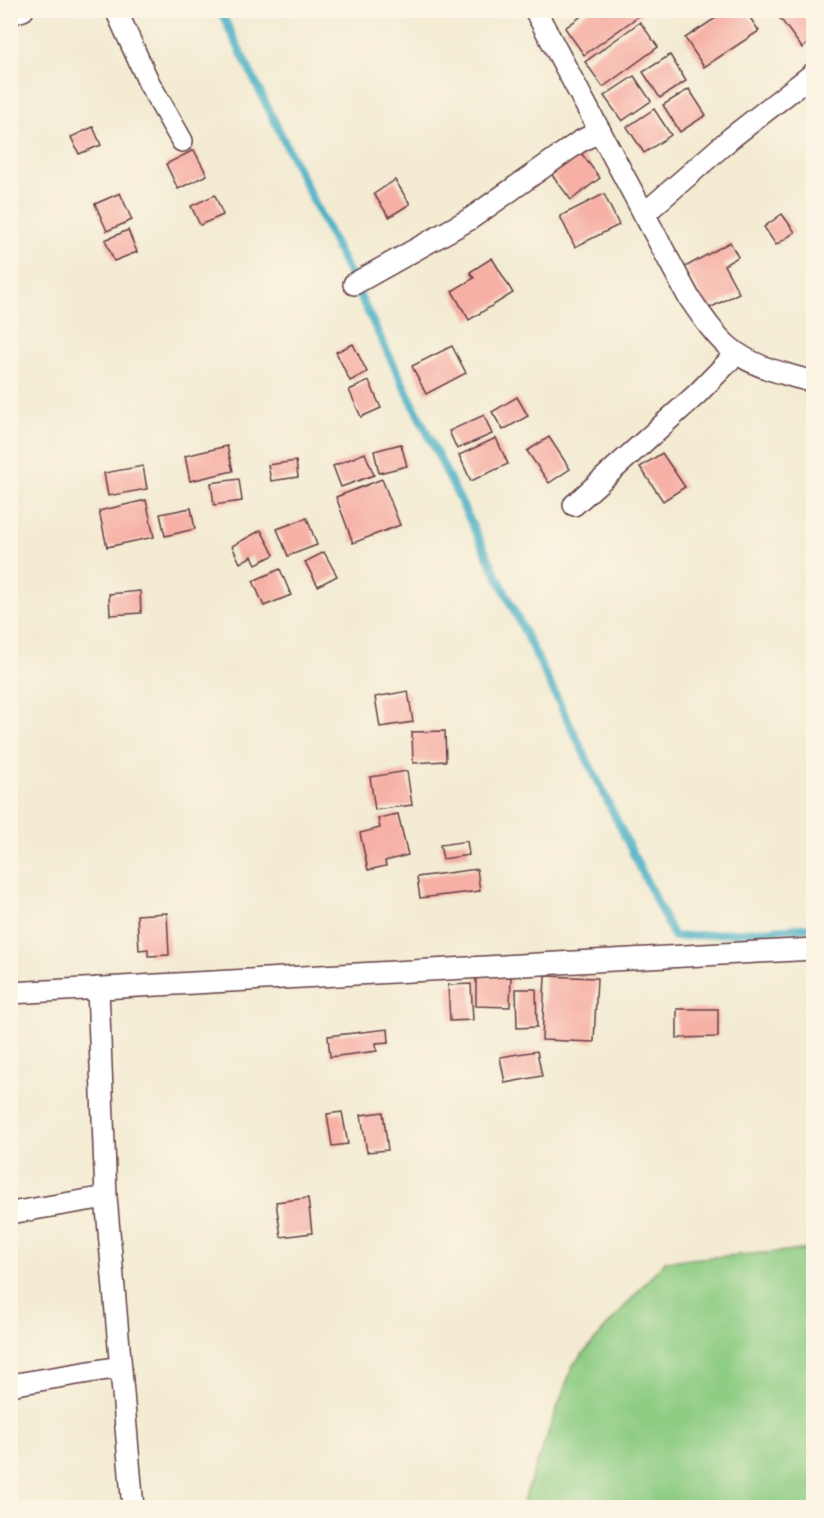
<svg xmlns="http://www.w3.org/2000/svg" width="824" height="1518" font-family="'IM FELL Double Pica',serif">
<rect width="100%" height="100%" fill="#fcf5e5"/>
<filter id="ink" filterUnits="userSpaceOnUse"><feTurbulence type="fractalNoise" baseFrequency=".0167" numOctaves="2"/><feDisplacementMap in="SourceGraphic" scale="12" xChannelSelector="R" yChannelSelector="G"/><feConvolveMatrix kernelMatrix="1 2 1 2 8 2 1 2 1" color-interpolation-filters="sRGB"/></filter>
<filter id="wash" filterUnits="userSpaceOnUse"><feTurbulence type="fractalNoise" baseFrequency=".008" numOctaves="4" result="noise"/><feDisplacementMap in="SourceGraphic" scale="24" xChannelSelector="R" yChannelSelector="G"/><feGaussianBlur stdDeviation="1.35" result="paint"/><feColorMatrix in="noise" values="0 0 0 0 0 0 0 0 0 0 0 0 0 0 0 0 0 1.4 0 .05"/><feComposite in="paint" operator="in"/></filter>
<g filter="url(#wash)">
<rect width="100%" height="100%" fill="#f3ebd2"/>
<polygon fill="#8dcc82" stroke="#6c7656" stroke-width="1.5" points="813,1249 813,1507 521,1507 573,1365 665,1261"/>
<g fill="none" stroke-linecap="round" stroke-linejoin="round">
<polyline stroke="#46afc5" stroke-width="8" points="220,10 674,937 814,927"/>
</g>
<g id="blocks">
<g fill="#f6b0a6">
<polygon points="590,10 642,10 643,13 584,55 565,28"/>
<polygon points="728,10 745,10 759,31 704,67 685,38"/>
<polygon points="774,10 814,10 814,39 802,48"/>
<polygon points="640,22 658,47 603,87 585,62"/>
<polygon points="670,55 686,81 660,98 643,72"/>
<polygon points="634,76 651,101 622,121 604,96"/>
<polygon points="689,89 706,115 680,132 663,105"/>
<polygon points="654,109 671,135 644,153 627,127"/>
<polygon points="93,127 101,145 79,154 71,137"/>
<polygon points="578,149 600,178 571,200 549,171"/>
<polygon points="194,150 207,175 178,189 166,164"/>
<polygon points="395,180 410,204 389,217 374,194"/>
<polygon points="120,193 132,220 107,231 95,204"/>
<polygon points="604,194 619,225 575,247 560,216"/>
<polygon points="215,195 223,215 200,225 191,206"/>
<polygon points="782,214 795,232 776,245 764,227"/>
<polygon points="128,230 137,252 114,261 105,240"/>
<polygon points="730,242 738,257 724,265 739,293 708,309 685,267"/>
<polygon points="492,258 513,293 469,320 452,291 474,278 470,272"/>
<polygon points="353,344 367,372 350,381 336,352"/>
<polygon points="452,346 466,373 426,394 412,366"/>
<polygon points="369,381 381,408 361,417 349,390"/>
<polygon points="517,397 528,416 503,430 492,412"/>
<polygon points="484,415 492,434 457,449 449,431"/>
<polygon points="549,437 570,469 549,483 527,451"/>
<polygon points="496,438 508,464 471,481 459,455"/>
<polygon points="401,444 407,466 379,473 374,451"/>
<polygon points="227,446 233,471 190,481 185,456"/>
<polygon points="365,453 374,475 341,487 333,466"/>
<polygon points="662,453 685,487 663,501 640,467"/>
<polygon points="296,461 298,477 271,481 268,465"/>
<polygon points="143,466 147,489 108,496 104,473"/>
<polygon points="239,479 242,501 214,505 211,483"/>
<polygon points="382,479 400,525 353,543 336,497"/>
<polygon points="146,500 154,537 107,547 99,511"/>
<polygon points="191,508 195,529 165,536 160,514"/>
<polygon points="307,518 317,545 288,556 277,529"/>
<polygon points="261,530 274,555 256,564 252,556 240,563 232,546"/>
<polygon points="324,552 337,576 318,586 305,562"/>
<polygon points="280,569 291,595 264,606 253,581"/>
<polygon points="140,591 141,613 110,615 109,594"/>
<polygon points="408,691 413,722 380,727 375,697"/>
<polygon points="445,731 446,761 413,763 412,732"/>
<polygon points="407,771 412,805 375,810 370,777"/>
<polygon points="398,814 408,855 385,861 386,866 368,870 360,833 380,828 378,818"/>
<polygon points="467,841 469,855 443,859 440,845"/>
<polygon points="477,869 480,891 420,898 417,877"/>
<polygon points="167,913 169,955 148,956 148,949 139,950 137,915"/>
<polygon points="476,976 511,977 510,1007 476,1006"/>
<polygon points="545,976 597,978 594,1042 542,1040"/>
<polygon points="471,984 473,1020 450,1021 448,985"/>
<polygon points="516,989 536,989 537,1027 517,1028"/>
<polygon points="677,1009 718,1009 718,1037 677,1038"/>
<polygon points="388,1029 389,1042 376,1043 377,1051 330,1057 328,1036"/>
<polygon points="537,1051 542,1076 505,1083 500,1057"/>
<polygon points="342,1112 348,1144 332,1146 327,1114"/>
<polygon points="383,1112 388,1150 367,1152 361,1115"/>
<polygon points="308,1198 312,1233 281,1237 276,1202"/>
</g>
</g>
</g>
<g filter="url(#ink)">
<use href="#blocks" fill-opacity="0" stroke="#633e44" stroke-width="1.5"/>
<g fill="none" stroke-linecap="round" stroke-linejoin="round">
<defs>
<g id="minor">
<polyline points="116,10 149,83 182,141"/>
<path d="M535,10L688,296C717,338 730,359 782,373C792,376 803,380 814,381"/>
<polyline points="10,14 23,10"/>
<polyline points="644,214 731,138 814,73"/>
<polyline points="354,284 470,219 579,142 600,131"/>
<polyline points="574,505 697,394 736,354"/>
<polyline points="10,993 814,949"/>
<polyline points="106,1197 133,1508"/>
<polyline points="10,1213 106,1197 98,988"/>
<polyline points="10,1385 120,1367"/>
</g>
</defs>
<use href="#minor" stroke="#633e44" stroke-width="24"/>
<use href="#minor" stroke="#fff" stroke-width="21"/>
</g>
</g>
<rect width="824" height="1518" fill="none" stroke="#fcf5e5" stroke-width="36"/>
</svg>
